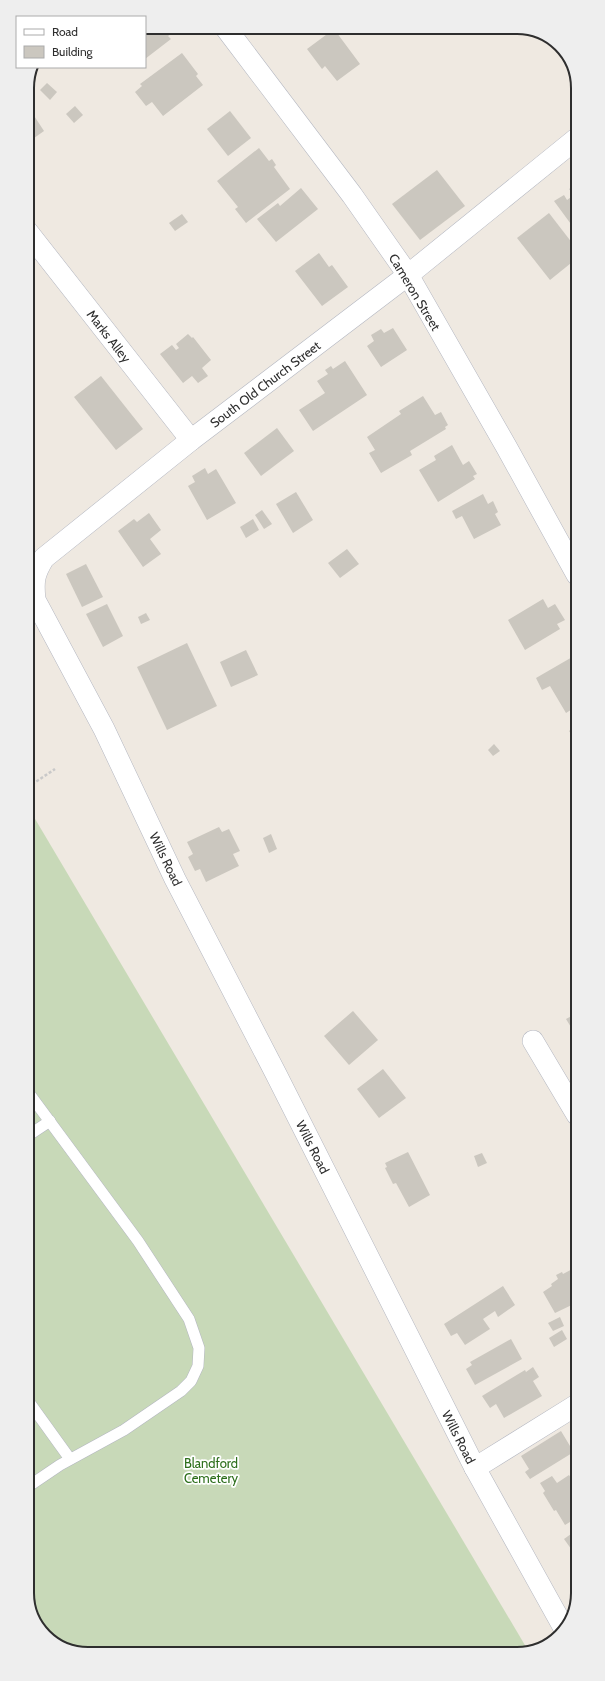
<svg xmlns="http://www.w3.org/2000/svg" width="605" height="1681" font-family="Cabin,sans-serif">
<rect width="100%" height="100%" fill="#efe9e1"/>
<polygon fill="#c8d9b8" points="28,807 529,1652 84,1654 51,1641 29,1609"/>
<g fill="#cbc7bf">
<polygon points="145,27 168,27 172,33 168,36 171,39 145,59"/>
<polygon points="334,29 360,64 337,81 325,66 322,69 307,49"/>
<polygon points="182,53 198,74 196,76 203,85 163,116 152,102 146,106 135,92 142,86 140,84"/>
<polygon points="47,83 57,92 50,100 40,90"/>
<polygon points="27,105 44,131 27,143"/>
<polygon points="75,106 83,115 74,123 66,114"/>
<polygon points="230,111 251,138 228,156 207,129"/>
<polygon points="259,148 269,161 272,159 276,165 274,167 290,189 246,223 235,209 238,207 217,181"/>
<polygon points="437,170 465,206 420,240 392,204"/>
<polygon points="576,184 576,231 554,201 564,195 567,200 574,195 569,189"/>
<polygon points="301,188 318,209 276,242 257,219 278,203 280,206"/>
<polygon points="549,213 576,248 576,259 550,280 517,238"/>
<polygon points="182,214 188,222 175,231 169,223"/>
<polygon points="319,253 329,267 332,265 348,287 322,306 295,271"/>
<polygon points="393,328 407,350 381,367 367,346 374,341 371,335 381,329 384,333"/>
<polygon points="188,334 192,338 193,337 211,360 202,368 208,376 198,383 192,376 183,383 160,354 172,345 176,350 179,348 176,344"/>
<polygon points="345,361 367,395 313,431 299,410 325,393 317,381 328,374 325,370 331,366 333,369"/>
<polygon points="101,376 143,429 116,450 74,397"/>
<polygon points="423,396 435,415 441,412 448,425 445,427 446,429 410,451 412,455 381,473 369,453 375,450 367,437 401,414 399,411"/>
<polygon points="277,428 294,451 261,476 244,453"/>
<polygon points="452,445 463,465 469,461 477,474 473,476 475,479 438,502 419,470 436,460 434,456"/>
<polygon points="205,468 208,474 216,469 236,503 207,520 188,486 195,482 192,476"/>
<polygon points="296,492 313,520 293,533 276,504"/>
<polygon points="483,494 488,504 493,501 498,512 495,514 501,525 474,539 462,516 456,519 452,511"/>
<polygon points="262,510 272,524 264,529 255,515"/>
<polygon points="149,513 161,530 150,539 161,554 143,567 118,531 134,519 137,522"/>
<polygon points="253,519 259,530 246,538 240,527"/>
<polygon points="347,549 359,564 340,578 328,563"/>
<polygon points="86,564 103,597 82,607 66,574"/>
<polygon points="543,599 548,608 555,604 565,620 557,624 560,629 525,650 508,620"/>
<polygon points="107,604 123,636 103,647 86,614"/>
<polygon points="146,613 150,620 141,624 138,617"/>
<polygon points="187,643 217,706 167,730 137,667"/>
<polygon points="246,650 258,675 231,687 220,662"/>
<polygon points="574,656 577,661 577,706 566,713 550,686 542,690 536,678"/>
<polygon points="577,725 577,742 569,731"/>
<polygon points="494,744 500,751 493,756 488,750"/>
<polygon points="219,827 222,832 229,829 240,851 233,854 239,866 206,882 200,869 195,871 188,857 193,854 187,842"/>
<polygon points="271,834 277,849 269,853 263,838"/>
<polygon points="353,1011 378,1040 349,1065 324,1036"/>
<polygon points="577,1013 577,1037 566,1019"/>
<polygon points="383,1069 406,1098 379,1118 357,1089"/>
<polygon points="408,1152 430,1195 409,1207 396,1183 393,1184 385,1168 387,1167 385,1163"/>
<polygon points="482,1153 487,1163 478,1167 474,1156"/>
<polygon points="578,1266 578,1302 555,1313 543,1292 552,1286 551,1284 558,1279 556,1275 562,1272 563,1274"/>
<polygon points="503,1286 515,1305 498,1317 495,1311 483,1319 490,1329 465,1345 457,1333 451,1336 444,1324"/>
<polygon points="560,1317 564,1326 553,1331 548,1323"/>
<polygon points="562,1330 567,1339 554,1347 549,1338"/>
<polygon points="511,1339 522,1359 475,1385 466,1369 472,1365 470,1362"/>
<polygon points="533,1367 539,1377 533,1381 542,1396 504,1418 496,1404 490,1408 482,1396 525,1370 526,1372"/>
<polygon points="561,1431 570,1446 573,1443 577,1450 530,1479 525,1472 529,1469 521,1456"/>
<polygon points="569,1475 578,1489 578,1517 565,1525 556,1510 554,1511 543,1493 545,1491 540,1483 552,1476 557,1483"/>
<polygon points="578,1529 578,1550 574,1553 564,1539"/>
</g>
<g fill="none" stroke-linecap="round" stroke-linejoin="round">
<defs>
<g id="service">
<polyline points="28,1092 138,1241 189,1319 199,1348 198,1366 191,1381 181,1391 124,1430 60,1465 29,1486"/>
<polyline points="29,1135 50,1121"/>
<polyline points="29,1402 70,1459"/>
</g>
<g id="minor">
<polyline points="225,27 352,195 408,275 507,448 577,575"/>
<polyline points="27,231 191,440"/>
<polyline points="533,1041 577,1115"/>
<polyline points="475,1468 578,1404"/>
<path d="M565,1630L475,1468L276,1074L175,879L104,729L35,600C33,581 34,574 44,558L191,440L408,275L576,139"/>
</g>
</defs>
<use href="#service" stroke="#b4b7c1" stroke-width="12"/>
<use href="#minor" stroke="#b4b7c1" stroke-width="22"/>
<polyline stroke="#c9c9c9" stroke-width="2.5" stroke-dasharray="3 2" stroke-linecap="butt" points="28,787 55,769"/>
<use href="#service" stroke="#fff" stroke-width="11"/>
<use href="#minor" stroke="#fff" stroke-width="21"/>
</g>
<g text-anchor="middle" stroke-width="3.5" stroke-linejoin="round" paint-order="stroke">
<g font-size="13" fill="#2e2e2e" stroke="#fff">
<text transform="translate(415 292) rotate(59)" y="5">Cameron Street</text>
<text transform="translate(109 336) rotate(52)" y="5">Marks Alley</text>
<text transform="translate(265 384) rotate(-37)" y="5">South Old Church Street</text>
<text transform="translate(166 859) rotate(64)" y="5">Wills Road</text>
<text transform="translate(313 1147) rotate(63)" y="5">Wills Road</text>
<text transform="translate(459 1437) rotate(63)" y="5">Wills Road</text>
</g>
<g font-size="13" fill="#2c6e1b" stroke="#fff">
<text x="211" y="1468">Blandford<tspan x="211" dy="15">Cemetery</tspan></text>
</g>
</g>
<path d="M0 0H605V1681H0ZM88 34H517A54 54 0 0 1 571 88V1593A54 54 0 0 1 517 1647H88A54 54 0 0 1 34 1593V88A54 54 0 0 1 88 34Z" fill="#eee" fill-rule="evenodd"/>
<path fill="none" stroke="#2e2e2e" stroke-width="2" d="M88 34H517A54 54 0 0 1 571 88V1593A54 54 0 0 1 517 1647H88A54 54 0 0 1 34 1593V88A54 54 0 0 1 88 34Z"/>
<rect x="16" y="16" width="130" height="52" fill="#ffffff" stroke="#ababab"/>
<rect x="24" y="29" width="20" height="6" fill="#ffffff" stroke="#ababab"/>
<text x="52" y="36" font-size="12" fill="#2e2e2e">Road</text>
<rect x="24" y="46" width="20" height="12" fill="#cbc7bf" stroke="#ababab"/>
<text x="52" y="56" font-size="12" fill="#2e2e2e">Building</text>
</svg>
